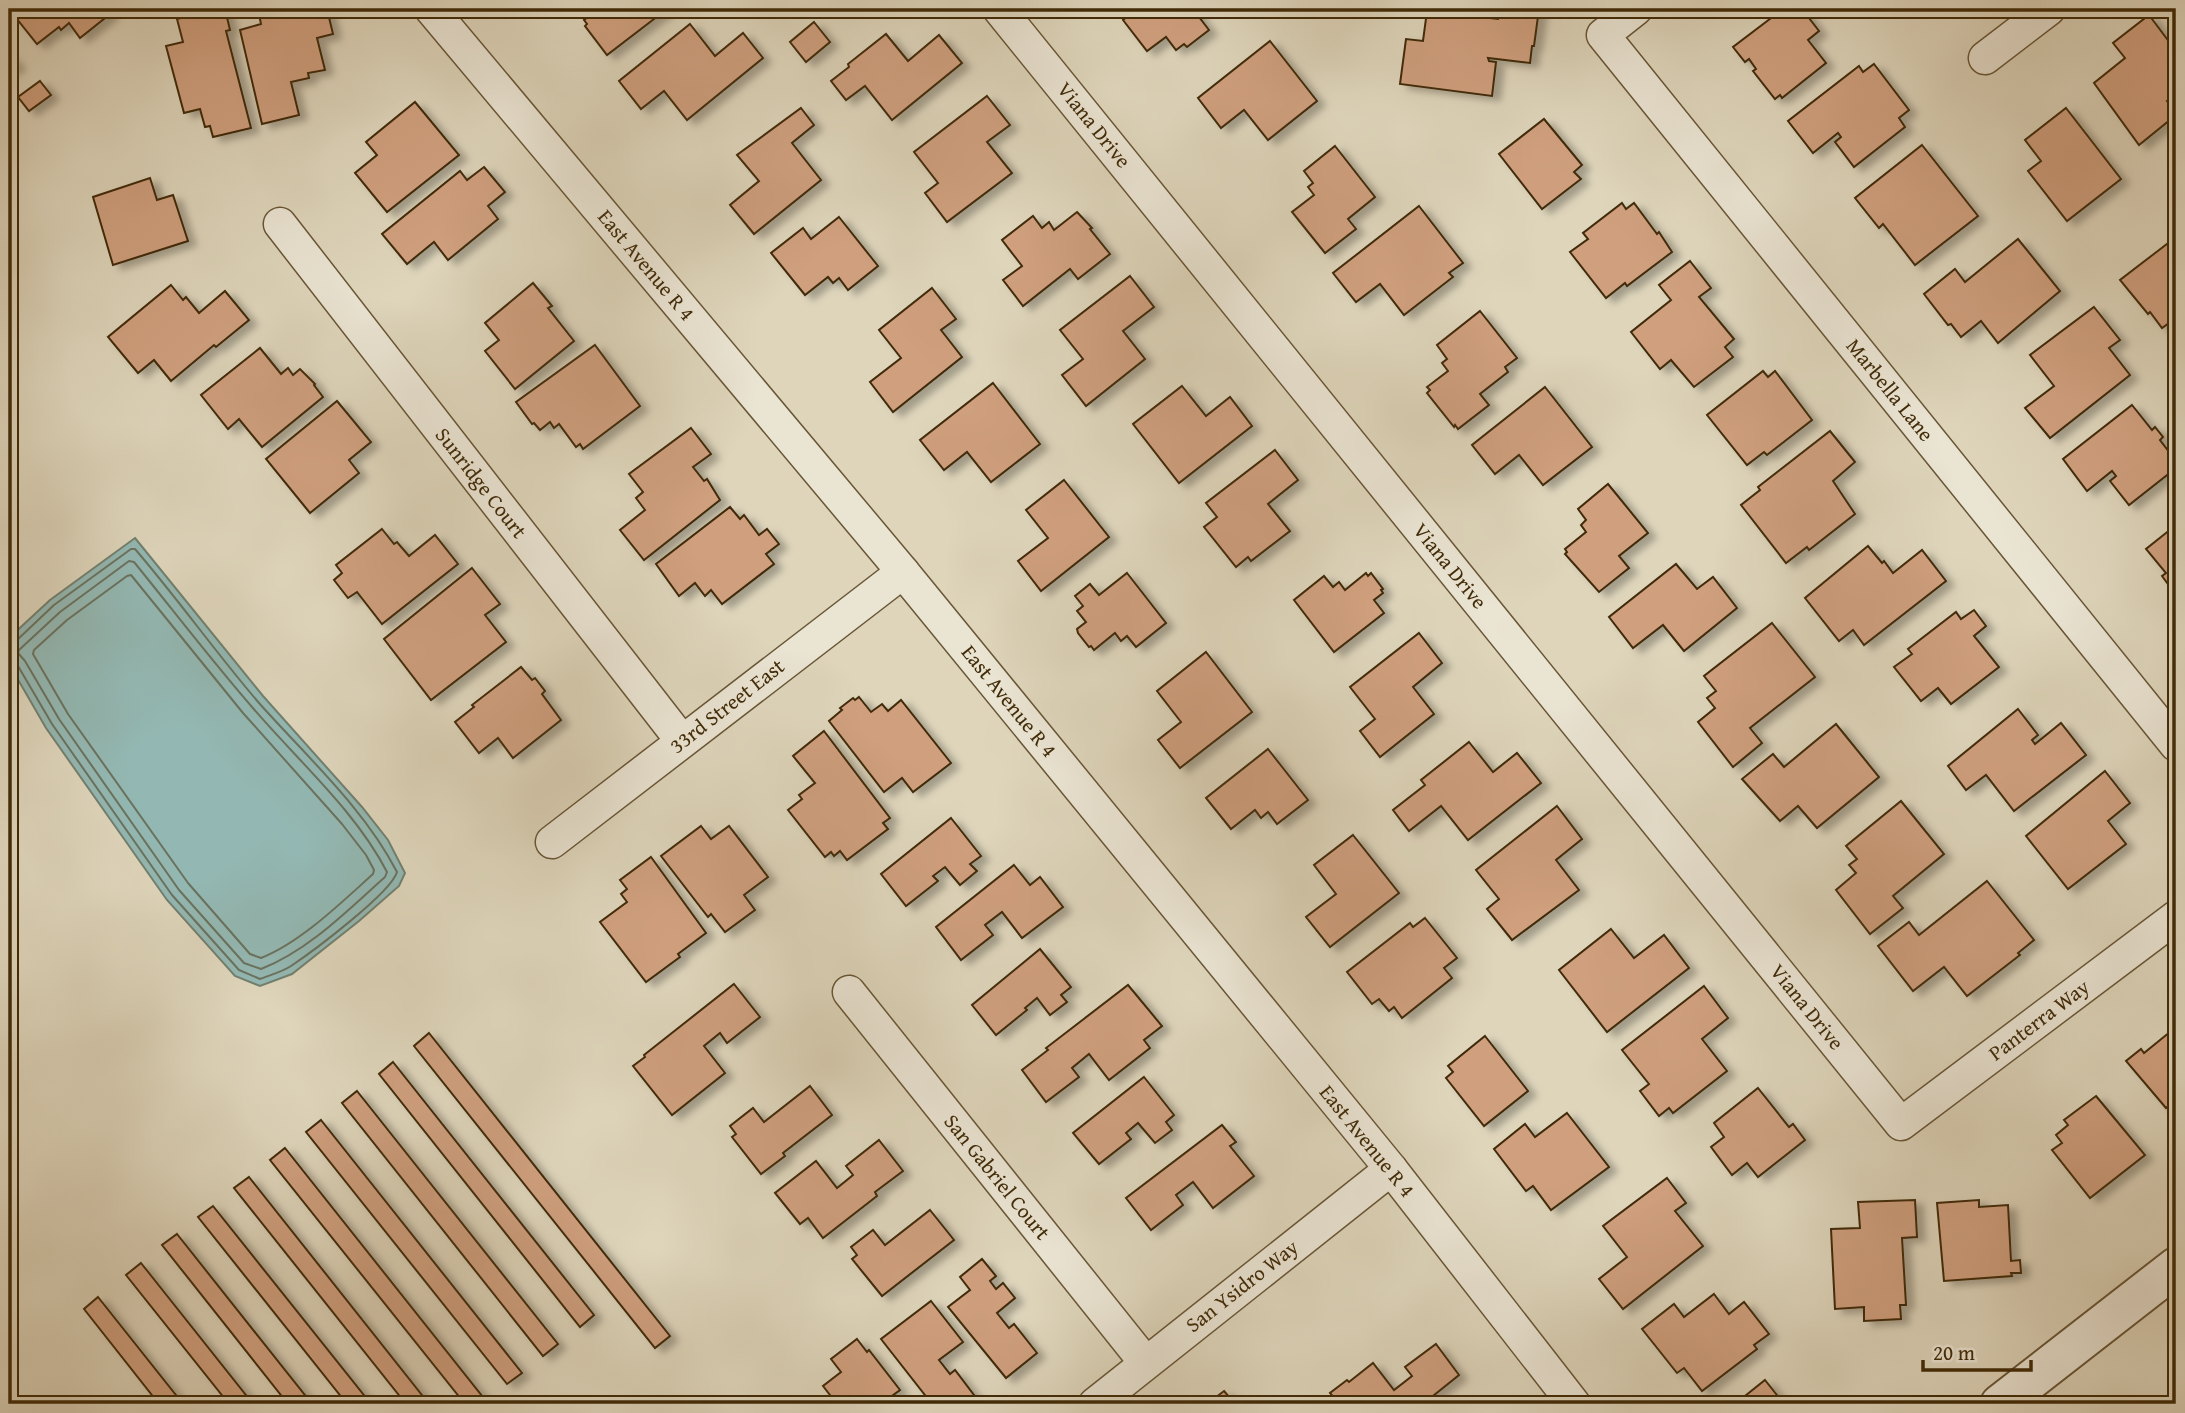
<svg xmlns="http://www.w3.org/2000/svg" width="2185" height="1413" font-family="'Gentium Book Plus',serif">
<defs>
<filter id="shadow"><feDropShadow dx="8" dy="4.5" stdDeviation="3.5" flood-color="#0004"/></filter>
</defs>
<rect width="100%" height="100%" fill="#ded5bb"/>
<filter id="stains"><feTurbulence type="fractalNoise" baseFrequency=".00286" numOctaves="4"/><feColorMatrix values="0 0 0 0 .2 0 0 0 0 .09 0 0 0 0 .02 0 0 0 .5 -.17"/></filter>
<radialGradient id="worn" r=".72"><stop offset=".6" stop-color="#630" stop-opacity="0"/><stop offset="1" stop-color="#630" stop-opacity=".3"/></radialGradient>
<polygon fill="#93b8b3" stroke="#72806f" stroke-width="2" points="135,538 263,696 362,807 388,840 405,873 399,886 359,921 292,974 260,986 235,976 167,900 46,728 9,664 9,638 50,600"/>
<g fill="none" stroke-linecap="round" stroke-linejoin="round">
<g stroke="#6a725e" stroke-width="2">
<path d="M129,561L134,562C173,610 211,660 252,707C297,760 355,810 387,872L385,877C348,910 308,951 261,969L244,963L179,890L59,719L25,661L18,653L19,650L60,612Z"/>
<path d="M131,575L243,713L342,824L366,855L374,870L373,874C342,902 300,943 261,958L250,954L188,883L68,714L33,654L34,650L67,620L127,576Z"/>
<path d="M9,643L16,641L54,605L131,549H135C178,599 216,653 259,703C307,757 364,808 397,872C391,893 312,952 291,966C282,972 270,975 260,979L239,970L172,895L52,724L18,666L9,662"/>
</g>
</g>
<g fill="#cf9f7e" stroke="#412b08" stroke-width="2" filter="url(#shadow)">
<polygon points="9,9 106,9 110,14 80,38 69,23 61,30 59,27 37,44"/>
<polygon points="217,9 225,9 230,30 226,31 251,128 213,137 210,126 205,127 200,109 184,113 166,46 183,42 177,19"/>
<polygon points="258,9 327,9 333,34 317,38 325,70 308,73 309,78 291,82 299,115 262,124 240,30 261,24"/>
<polygon points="598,9 667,9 607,55 585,26 587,24 584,20"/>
<polygon points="1132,9 1196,9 1198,11 1196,13 1209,30 1187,47 1184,44 1176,50 1166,37 1147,51 1123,20 1134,11"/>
<polygon points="1499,9 1539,9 1534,46 1532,46 1530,63 1488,58 1489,61 1496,62 1492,96 1400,84 1406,39 1423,41 1427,11 1498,19"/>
<polygon points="1783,9 1802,9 1819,31 1808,40 1826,63 1782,98 1780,95 1775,99 1753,71 1756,69 1749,59 1745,62 1733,47"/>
<polygon points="2149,15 2176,51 2176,94 2167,101 2176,115 2139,145 2094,83 2125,58 2113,43"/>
<polygon points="814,22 830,42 806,62 790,42"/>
<polygon points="690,24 715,56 743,33 763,58 687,120 664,91 641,109 619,81"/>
<polygon points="886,34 908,61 939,35 962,63 892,120 865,86 846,100 831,81 849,67 848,64"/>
<polygon points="1270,41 1317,101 1268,140 1244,110 1221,128 1198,98"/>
<polygon points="9,55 17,65 9,71"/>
<polygon points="1874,64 1909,110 1899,118 1905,127 1854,167 1835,142 1841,137 1838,133 1813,153 1788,121 1859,66 1863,72"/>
<polygon points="40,81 51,95 29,111 18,97"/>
<polygon points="987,96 1010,125 987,142 1012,173 947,222 925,193 938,183 914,152"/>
<polygon points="415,102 459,155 387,212 355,173 377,155 366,142"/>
<polygon points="801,108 814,125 792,143 821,180 754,234 730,205 759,181 737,155"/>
<polygon points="2066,108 2121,179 2067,221 2028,171 2041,161 2025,140"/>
<polygon points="1544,119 1582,165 1574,172 1581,179 1542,209 1499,154"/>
<polygon points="1922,145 1978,216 1915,265 1883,224 1879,228 1855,198"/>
<polygon points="1335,146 1375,197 1348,219 1356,229 1325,253 1292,212 1314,195 1308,187 1313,183 1304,171"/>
<polygon points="484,167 505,192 488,206 498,219 448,260 434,242 407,264 382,234 460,171 467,180"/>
<polygon points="150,178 157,200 173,195 188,241 113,265 93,197"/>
<polygon points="1622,203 1626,209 1634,203 1657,234 1659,232 1672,252 1627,286 1625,283 1606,298 1570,252 1588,239 1583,233"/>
<polygon points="1419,206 1463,263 1449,273 1453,277 1404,315 1380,284 1356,302 1333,273"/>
<polygon points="1077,212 1092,228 1090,229 1110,254 1078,279 1070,269 1023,306 1003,280 1022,266 1002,240 1033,216 1042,228 1049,222 1054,230"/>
<polygon points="839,217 878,266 848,290 839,278 833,283 828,277 805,295 771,253 803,228 811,239"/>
<polygon points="2176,237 2176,318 2162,328 2150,312 2148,314 2120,280"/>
<polygon points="2018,239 2060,291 1998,343 1981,321 1961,337 1951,324 1948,325 1924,294 1955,269 1965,282"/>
<polygon points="1690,261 1711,288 1699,297 1734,339 1725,347 1733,357 1694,387 1671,360 1660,369 1631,332 1671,300 1659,285"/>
<polygon points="1130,276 1154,307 1123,331 1145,359 1086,406 1062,375 1083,359 1060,330"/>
<polygon points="533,283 552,306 548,308 574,341 515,389 485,351 499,340 485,323"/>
<polygon points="171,285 183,300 186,297 199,313 225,291 249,320 216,347 214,345 171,381 154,360 138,373 108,337"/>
<polygon points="932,288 956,319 941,330 962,357 893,412 870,382 901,358 879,330"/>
<polygon points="2094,307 2120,340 2109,348 2130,375 2050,438 2025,408 2054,386 2030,355"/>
<polygon points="1480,311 1517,358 1505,367 1508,372 1480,394 1489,405 1458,429 1455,425 1454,427 1427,393 1430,390 1427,387 1448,371 1442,363 1447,359 1437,345"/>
<polygon points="595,345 640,406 583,449 580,444 576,447 559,424 554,428 550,422 540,430 534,423 532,424 516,402"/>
<polygon points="260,348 281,374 288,368 293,375 300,369 315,384 314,385 323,397 262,447 239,419 228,429 201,395"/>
<polygon points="1763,371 1768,377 1775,371 1812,420 1767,455 1764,452 1747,465 1707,415"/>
<polygon points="993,383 1040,444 991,482 967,452 944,470 920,440"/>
<polygon points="1182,386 1206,416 1230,397 1252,426 1179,483 1133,424"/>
<polygon points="1545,387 1592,447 1543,485 1519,455 1495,474 1472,445"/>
<polygon points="337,401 371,442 349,460 359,473 310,513 266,459"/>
<polygon points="2132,405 2152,430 2155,427 2163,437 2160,440 2176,461 2176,468 2129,505 2110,481 2116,476 2112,471 2087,491 2063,459"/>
<polygon points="691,428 711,454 693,467 704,481 707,479 720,500 644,560 620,530 645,510 636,498 643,492 629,474"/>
<polygon points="1830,431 1855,462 1833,481 1855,514 1809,550 1807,547 1786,563 1741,505 1760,490 1758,487"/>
<polygon points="1275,450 1298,480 1268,504 1290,531 1251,561 1248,557 1236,567 1204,527 1217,517 1206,503"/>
<polygon points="1064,480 1109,537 1041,591 1018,561 1048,538 1026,510"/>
<polygon points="1608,484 1648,533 1619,556 1629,568 1599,592 1565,554 1567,552 1565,549 1586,532 1581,525 1586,520 1578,509"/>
<polygon points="730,507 740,519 744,515 759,535 767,529 779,544 766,554 774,564 722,604 711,590 705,596 695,583 679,596 656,564"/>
<polygon points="2176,525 2176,595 2162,576 2166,573 2146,549"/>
<polygon points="382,529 394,544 397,542 409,556 435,535 458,564 382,624 357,592 348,598 334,580 342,573 336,565"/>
<polygon points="1868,546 1882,563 1884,561 1893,573 1922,550 1946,581 1864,645 1853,630 1839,641 1805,598"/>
<polygon points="1676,564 1697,589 1713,577 1737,608 1684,651 1663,625 1633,648 1609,617"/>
<polygon points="472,568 500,604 485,615 506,642 431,700 384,639"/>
<polygon points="1127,573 1166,623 1136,647 1127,636 1121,641 1115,633 1094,650 1091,646 1089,647 1078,633 1077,629 1086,622 1077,611 1083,606 1075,596 1090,584 1099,595"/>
<polygon points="1366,573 1368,576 1371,573 1383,589 1381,590 1383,593 1374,600 1384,613 1334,652 1294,600 1324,576 1333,587 1339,582 1345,590"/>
<polygon points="1974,610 1986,626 1974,636 1999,667 1951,704 1938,688 1921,701 1894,667 1912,654 1908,649 1956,612 1961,619"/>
<polygon points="1772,623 1815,677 1750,728 1762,743 1733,767 1698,722 1715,708 1707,698 1716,691 1704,676"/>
<polygon points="1419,633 1442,663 1413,687 1434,714 1380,757 1360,731 1375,719 1350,687"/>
<polygon points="1206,652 1252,712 1180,768 1158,740 1181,722 1157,691"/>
<polygon points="521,667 532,680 535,678 545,691 542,694 561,720 513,758 498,738 479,753 455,722 474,707 472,705"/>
<polygon points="859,697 871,712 882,704 888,711 901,700 951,763 913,792 902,778 884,792 829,721 842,710 840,708 853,698 855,700"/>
<polygon points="2018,709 2038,735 2032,740 2035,744 2061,723 2086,755 2014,811 1986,775 1966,790 1948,766"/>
<polygon points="1836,724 1879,777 1817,828 1798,806 1780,821 1742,779 1773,754 1784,767"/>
<polygon points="824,731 890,818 883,823 888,829 847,860 840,851 834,856 831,852 825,857 788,810 802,799 799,795 815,783 793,756"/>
<polygon points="1469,742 1493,772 1517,753 1541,783 1468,840 1441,806 1409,831 1393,810 1425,785 1421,780"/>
<polygon points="1268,749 1308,800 1277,824 1268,812 1261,818 1255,810 1231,829 1206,798"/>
<polygon points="2105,771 2130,803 2108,821 2126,844 2068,889 2026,836"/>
<polygon points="1901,801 1944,854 1893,896 1903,908 1870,934 1836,890 1856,873 1849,865 1857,859 1846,846"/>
<polygon points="1557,806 1582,839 1556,860 1579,890 1512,940 1487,909 1499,899 1476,870"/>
<polygon points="951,818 981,856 970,864 977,871 960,885 945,867 933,876 938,881 906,906 881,874"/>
<polygon points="701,826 711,839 729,826 768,877 744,895 755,910 725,932 711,914 708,917 661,856"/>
<polygon points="1353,835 1399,893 1330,947 1306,917 1336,894 1314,865"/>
<polygon points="651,857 706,933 678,954 680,957 646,982 600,922 627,902 621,894 627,889 620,880"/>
<polygon points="1014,865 1030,885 1040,877 1063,907 1022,938 1002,912 985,925 993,935 961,960 936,927"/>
<polygon points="1987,881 2034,940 2018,953 2020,955 1967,996 1944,967 1913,991 1878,946 1909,922 1919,935"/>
<polygon points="1425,918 1457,958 1444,968 1452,978 1402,1018 1394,1007 1389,1011 1379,999 1372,1004 1347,972 1410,923 1413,927"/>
<polygon points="1611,929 1634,958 1664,935 1689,968 1607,1032 1559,970"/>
<polygon points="1040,949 1071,987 1061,995 1067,1002 1050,1015 1037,998 1025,1008 1027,1010 996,1035 972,1005"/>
<polygon points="734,984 760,1017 727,1043 720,1033 704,1046 725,1073 672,1115 633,1066 645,1057 644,1055"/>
<polygon points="1128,985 1162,1026 1144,1040 1150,1048 1109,1080 1089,1054 1072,1068 1079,1077 1046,1102 1022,1070 1048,1050 1046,1048"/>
<polygon points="1704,986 1728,1018 1702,1039 1727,1071 1673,1113 1669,1108 1659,1116 1640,1091 1649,1084 1622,1050"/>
<polygon points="2176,1027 2176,1100 2166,1108 2126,1061 2141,1049 2144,1053"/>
<polygon points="429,1033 670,1336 655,1348 414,1046"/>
<polygon points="1485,1036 1528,1091 1484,1126 1446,1078 1453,1072 1448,1066"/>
<polygon points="393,1062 594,1315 580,1327 379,1074"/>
<polygon points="1144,1077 1174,1115 1166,1122 1172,1130 1155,1143 1138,1123 1126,1133 1131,1139 1099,1164 1073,1133"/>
<polygon points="810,1086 832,1115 783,1153 785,1156 761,1174 732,1137 736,1134 730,1126 753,1108 764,1122"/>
<polygon points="1758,1088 1789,1127 1793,1124 1805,1140 1758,1177 1747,1163 1732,1175 1711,1147 1724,1137 1714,1123"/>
<polygon points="357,1091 558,1344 543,1356 342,1103"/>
<polygon points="2096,1096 2145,1155 2090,1198 2052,1150 2062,1143 2056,1135 2068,1125 2064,1120"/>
<polygon points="1567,1113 1609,1167 1551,1210 1533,1186 1526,1191 1494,1149 1525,1124 1535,1137"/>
<polygon points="321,1120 522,1373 507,1384 306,1132"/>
<polygon points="1222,1125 1236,1142 1230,1146 1254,1176 1213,1208 1193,1182 1176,1195 1183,1205 1151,1230 1126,1198"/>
<polygon points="879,1140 903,1171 875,1192 877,1196 823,1238 808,1218 800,1224 775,1193 816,1161 837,1188 853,1175 846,1166"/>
<polygon points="285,1148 486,1401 481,1404 465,1404 270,1160"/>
<polygon points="249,1177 429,1404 406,1404 234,1188"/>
<polygon points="1667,1178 1686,1203 1675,1211 1703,1246 1623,1309 1599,1279 1627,1257 1603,1226"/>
<polygon points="1915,1200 1917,1237 1902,1238 1906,1305 1900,1305 1901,1319 1864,1321 1864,1307 1835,1309 1831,1229 1860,1228 1858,1202"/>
<polygon points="1979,1200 1979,1207 2008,1205 2011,1261 2020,1260 2021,1273 2011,1273 2012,1276 1944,1281 1937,1203"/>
<polygon points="213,1206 371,1404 347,1404 198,1217"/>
<polygon points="930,1210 954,1240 882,1296 852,1259 857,1255 851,1247 873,1230 885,1245"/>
<polygon points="177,1234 312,1404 288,1404 162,1245"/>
<polygon points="982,1259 996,1276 990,1281 996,1289 1003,1283 1015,1298 997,1313 1009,1328 1014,1324 1037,1353 1006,1378 948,1307 970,1290 960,1277"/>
<polygon points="141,1263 253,1404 229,1404 126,1275"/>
<polygon points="1714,1294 1729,1314 1744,1302 1769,1334 1754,1345 1757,1349 1702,1391 1684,1368 1677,1373 1642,1329 1674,1304 1684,1317"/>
<polygon points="98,1297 183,1404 159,1404 84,1309"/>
<polygon points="931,1301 963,1342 939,1360 950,1374 955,1370 980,1403 978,1404 932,1404 881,1339"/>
<polygon points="857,1339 867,1352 869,1350 900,1390 881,1404 837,1404 823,1386 841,1372 831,1359"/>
<polygon points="1436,1344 1459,1375 1423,1404 1339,1404 1330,1393 1347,1380 1349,1382 1373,1363 1394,1390 1412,1376 1405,1367"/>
<polygon points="1765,1380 1784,1404 1735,1404"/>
<polygon points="1224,1391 1235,1404 1207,1404"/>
<polygon points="1488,1397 1494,1404 1479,1404"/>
</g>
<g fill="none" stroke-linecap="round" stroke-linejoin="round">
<defs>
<g id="minor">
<polyline points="431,9 903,572 1391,1169 1574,1404"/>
<polyline points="999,9 1901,1124 2176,917"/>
<polyline points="1636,9 1603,35 2176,745"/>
<polyline points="1985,58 2049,9"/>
<polyline points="280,224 682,741"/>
<polyline points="552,842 903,572"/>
<polyline points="849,992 1145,1362"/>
<polyline points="1095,1404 1391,1169"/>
</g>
<polyline id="tertiary" points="2000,1404 2176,1267"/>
</defs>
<use href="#minor" stroke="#685635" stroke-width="35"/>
<use href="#tertiary" stroke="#685635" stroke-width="42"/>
<use href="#minor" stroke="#eae4d3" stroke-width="32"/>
<use href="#tertiary" stroke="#eae4d3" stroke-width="38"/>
</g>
<g text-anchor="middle" stroke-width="6" stroke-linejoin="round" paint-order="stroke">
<g font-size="21" fill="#412b08" stroke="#eae4d3">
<text transform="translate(1094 125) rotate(51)" y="7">Viana Drive</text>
<text transform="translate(646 265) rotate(50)" y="7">East Avenue R 4</text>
<text transform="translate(1890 390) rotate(51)" y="7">Marbella Lane</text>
<text transform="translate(481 483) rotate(52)" y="7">Sunridge Court</text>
<text transform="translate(1450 566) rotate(51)" y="7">Viana Drive</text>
<text transform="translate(1009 701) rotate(51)" y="7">East Avenue R 4</text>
<text transform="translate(727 706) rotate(-38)" y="7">33rd Street East</text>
<text transform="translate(1807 1007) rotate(51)" y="7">Viana Drive</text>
<text transform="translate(2039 1020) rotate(-37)" y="7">Panterra Way</text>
<text transform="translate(1367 1141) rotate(51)" y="7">East Avenue R 4</text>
<text transform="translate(997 1177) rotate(51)" y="7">San Gabriel Court</text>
<text transform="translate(1242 1286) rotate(-38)" y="7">San Ysidro Way</text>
</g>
</g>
<rect width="2185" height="1413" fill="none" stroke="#ded5bb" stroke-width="35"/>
<rect x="10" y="10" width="2164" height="1392" fill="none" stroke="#412b08" stroke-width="3.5"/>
<rect x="18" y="18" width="2150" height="1378" fill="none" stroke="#412b08" stroke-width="2"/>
<path d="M1923 1360v10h108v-10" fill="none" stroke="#412b08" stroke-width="3.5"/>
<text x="1933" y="1360" font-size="21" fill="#412b08" stroke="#eae4d3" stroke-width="5" paint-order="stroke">20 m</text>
<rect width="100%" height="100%" filter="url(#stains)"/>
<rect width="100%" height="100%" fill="url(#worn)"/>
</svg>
